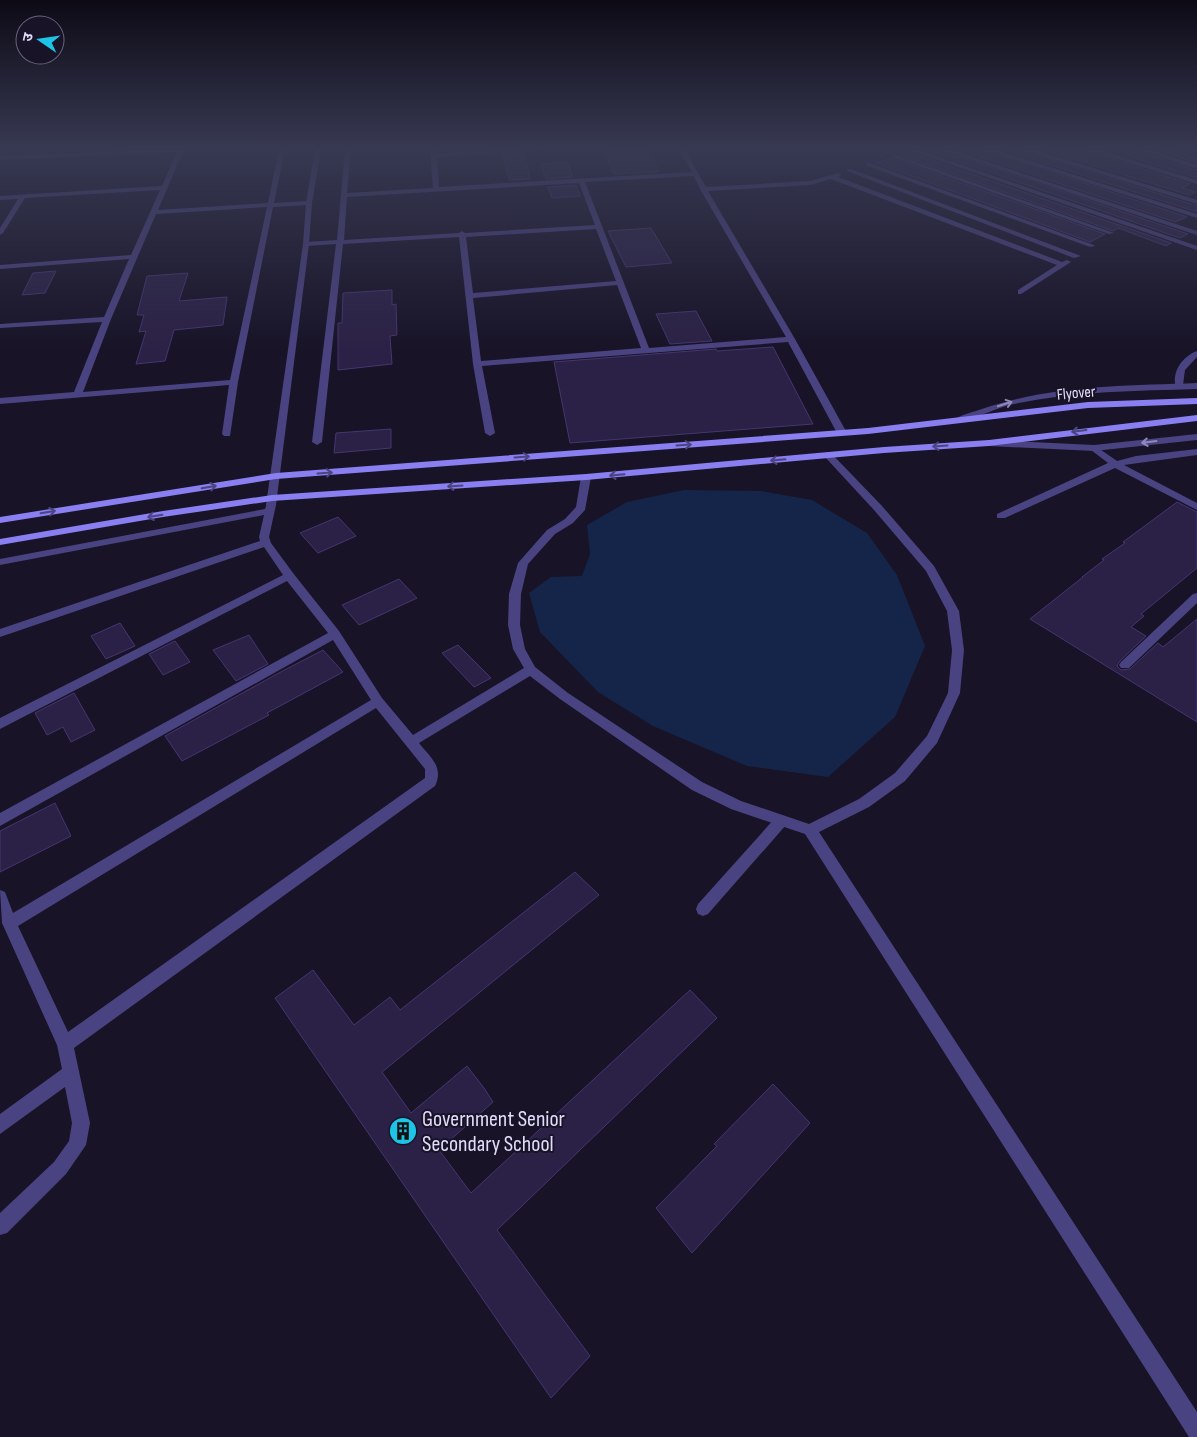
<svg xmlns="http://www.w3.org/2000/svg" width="1197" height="1437" font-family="'Sofia Sans Condensed','Noto Sans Devanagari',sans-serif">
<rect width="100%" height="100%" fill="#181327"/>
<polygon fill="#152549" points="684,490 761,491 812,500 867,533 897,575 925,646 895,717 828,777 747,766 653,726 598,692 540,632 529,593 551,577 582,576 590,554 587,525 627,502"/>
<g fill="#2b2146" stroke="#453670">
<polygon points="603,149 648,149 659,172 614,174"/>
<polygon points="923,149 937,149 1188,234 1180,238"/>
<polygon points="956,149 981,149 1187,217 1175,222"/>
<polygon points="1001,149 1019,149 1197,206 1197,212"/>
<polygon points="1040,149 1083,149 1190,184 1182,188 1196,192 1189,195"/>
<polygon points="1155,149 1168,149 1197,158 1197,163"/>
<polygon points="1138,151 1197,171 1197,178 1127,156"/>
<polygon points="908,152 1171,243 1166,246 1118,228 1113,231 901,155"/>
<polygon points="524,153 530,179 509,180 503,154"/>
<polygon points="891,158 1105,234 1090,242 876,163"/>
<polygon points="567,162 573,177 546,179 541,164"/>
<polygon points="576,185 580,196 552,198 548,187"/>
<polygon points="651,228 672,263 626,267 608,231"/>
<polygon points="56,271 45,293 22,295 33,273"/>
<polygon points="188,273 179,301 227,297 223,325 174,330 165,361 136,364 146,331 139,332 144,315 137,315 147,276"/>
<polygon points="392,290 392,305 396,304 397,335 390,336 392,364 338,370 338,323 342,323 343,293"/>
<polygon points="696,311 712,341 670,344 656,314"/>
<polygon points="773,347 813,424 570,443 554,362 716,349 717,351"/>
<polygon points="391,429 391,448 334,453 336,433"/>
<polygon points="1177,502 1197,512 1197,568 1141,614 1144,616 1131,627 1146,636 1120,661 1117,666 1121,670 1130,669 1158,643 1163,647 1197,619 1197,722 1030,619 1083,577 1082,577 1104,560 1102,559 1125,543 1123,542"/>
<polygon points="338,517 356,536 318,553 300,533"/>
<polygon points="399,579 417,598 359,625 342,605"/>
<polygon points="120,623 135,646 106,659 91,636"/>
<polygon points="249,635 268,664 236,681 213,650"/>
<polygon points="175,641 190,662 163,675 149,654"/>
<polygon points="458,645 491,678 474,687 442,653"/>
<polygon points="323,650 343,672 267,713 269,715 182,761 165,736 275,675"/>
<polygon points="74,693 95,730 71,742 63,727 47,735 35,713"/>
<polygon points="55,803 71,836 0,872 0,831"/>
<polygon points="575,872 599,895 382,1072 411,1113 467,1066 484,1088 493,1102 439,1150 471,1193 690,990 717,1018 497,1230 590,1356 551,1398 275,998 313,970 354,1025 390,997 400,1010"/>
<polygon points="773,1084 810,1123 692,1253 656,1208 717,1146 714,1144"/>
</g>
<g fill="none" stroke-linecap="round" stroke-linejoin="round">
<g fill="#4a4381" fill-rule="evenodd">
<path d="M1197,351V357L1185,370L1183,385L1176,387C1171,372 1183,356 1197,351Z"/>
<polygon points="781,815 786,817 788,821 786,825 708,914 703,916 698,914 696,909 698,904 776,817"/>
</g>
<g fill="#4a4381" fill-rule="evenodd">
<path d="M153,149H184L158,210L268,203L279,149H285L274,203L309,201L312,203L309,205L273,207L238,382L230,436H224L222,434L229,385L0,404V398L74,392L102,322L0,328V324L104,317L129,259L0,269V265L131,255L160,190L25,198L3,233L0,235V228L18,199L0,200V196L162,186L177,152L0,160V156ZM267,207L230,380L83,392L111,319L156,214Z"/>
<path d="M345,149H351L347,193L433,188L430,149H436V153L550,149L437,157L439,187L692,172L678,149H684L706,187L810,181L838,173L841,175L838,177L1062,262L1067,260L1071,262L1021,294H1018V290L1057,265L831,179L810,185L708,191L795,339L847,433L845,435H839L837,433L788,342L482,366L495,433L490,436L485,433L473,364L459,237L343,244L322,442L317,445L312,442L336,244L306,246L303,244L306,242L337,240ZM694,176L700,189L786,337L649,348L585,182ZM579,183L595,225L465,233L462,231L459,233L344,240L347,197ZM596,229L616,281L473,293L466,237ZM617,285L641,348L481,361L473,298Z"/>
<polygon points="906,149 916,149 1197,246 1197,250"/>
<polygon points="939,149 949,149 1197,231 1197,235"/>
<polygon points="983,149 993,149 1197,214 1197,218"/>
<polygon points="1021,149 1032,149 1197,200 1197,204"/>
<polygon points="1085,149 1096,149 1197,180 1197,184"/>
<polygon points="1137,149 1147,149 1197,165 1197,169"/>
<polygon points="1191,149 1197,149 1197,152"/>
<polygon points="890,154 894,154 1114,233 1109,234 890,156"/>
<polygon points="867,162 1094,245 1095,246 1090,247 865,165"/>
<polygon points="847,169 851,169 1081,256 1074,258 847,171"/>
<polygon points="1094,445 1117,461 1136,456 1197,449 1197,455 1124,465 1197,503 1197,510 1115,468 1005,518 997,518 997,514 1108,463 1091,450 1091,446"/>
<path d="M828,452L831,453L882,506L934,566L959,611L964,650L960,693L937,743L905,781L869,807L819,832L1197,1412V1437H1189L805,834L731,809L692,790L560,699L530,676L419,743C431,758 444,767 435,786L74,1048L90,1123L86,1145L66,1174L7,1233L0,1235V1213L54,1162L69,1141L72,1123L65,1087L0,1134V1114L62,1069L57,1045L2,923L0,890L5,892L13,913L371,700L333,640L0,826V813L328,633L287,581L0,729V718L283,575L264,547L0,637V629L260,541L259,537L264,515L0,565V559L265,509L267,503H275L276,505L269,537L271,543L293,573L339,631L382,698L413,735L524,668L513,649L508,625L509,594L518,563L547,530L565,519L576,507L581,477L586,474L589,475L591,477L585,510L573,523L555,534L528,564L521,594L520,625L525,649L535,667L568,693L702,782L741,801L809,824L859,799L895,773L927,736L948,693L952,650L947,611L926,571L874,510L825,457L823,455ZM376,708L425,769V778L68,1032L18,926Z"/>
<polygon points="1197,593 1197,603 1129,668 1121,668 1119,665 1121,662 1193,594"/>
</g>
<g fill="#4a4381" fill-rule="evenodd">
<polygon points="315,149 321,149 312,203 309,244 276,505 271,508 266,505 303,244 306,203"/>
<path d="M1197,383V389C1136,391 1074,391 1014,404C995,408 977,418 959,423L954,420C961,414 974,412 982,409C1051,385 1125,386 1197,383Z"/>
<polygon points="1197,434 1197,440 1094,451 989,446 984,443 989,440 1094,445"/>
</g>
<g fill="#897ff1" fill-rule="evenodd">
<polygon points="1197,398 1197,404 1088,408 868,434 276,479 0,523 0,517 276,473 868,428 1088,402"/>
<polygon points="1197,415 1197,421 989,446 884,453 586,480 272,501 163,517 0,545 0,539 163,511 272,495 586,474 884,447 989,440"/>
</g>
</g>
<defs><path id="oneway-shaft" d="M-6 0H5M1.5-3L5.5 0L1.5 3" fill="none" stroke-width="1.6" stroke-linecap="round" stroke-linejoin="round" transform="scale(1.25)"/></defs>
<g stroke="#8f88b8">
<use href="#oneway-shaft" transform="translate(1005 404) rotate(-18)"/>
<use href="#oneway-shaft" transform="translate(1149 442) rotate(173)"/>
</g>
<g stroke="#4b4482">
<use href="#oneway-shaft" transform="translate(1079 431) rotate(173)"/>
<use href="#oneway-shaft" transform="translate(684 445) rotate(-4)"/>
<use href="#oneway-shaft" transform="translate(940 446) rotate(176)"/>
<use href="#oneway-shaft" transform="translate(522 457) rotate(-4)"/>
<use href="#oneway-shaft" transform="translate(778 460) rotate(175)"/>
<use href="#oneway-shaft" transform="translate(325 473) rotate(-4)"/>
<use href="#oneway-shaft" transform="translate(617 475) rotate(175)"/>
<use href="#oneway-shaft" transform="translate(455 486) rotate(176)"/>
<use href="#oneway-shaft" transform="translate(209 487) rotate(-9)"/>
<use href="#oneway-shaft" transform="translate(48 512) rotate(-9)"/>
<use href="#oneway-shaft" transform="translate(155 516) rotate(170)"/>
</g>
<linearGradient id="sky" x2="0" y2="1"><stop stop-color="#0d0a15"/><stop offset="0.42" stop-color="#373952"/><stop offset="1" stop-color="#373952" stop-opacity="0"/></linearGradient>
<rect width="1197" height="351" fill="url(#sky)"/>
<defs>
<symbol id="building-disc" viewBox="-11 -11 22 22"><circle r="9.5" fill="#1ec4e6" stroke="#181327"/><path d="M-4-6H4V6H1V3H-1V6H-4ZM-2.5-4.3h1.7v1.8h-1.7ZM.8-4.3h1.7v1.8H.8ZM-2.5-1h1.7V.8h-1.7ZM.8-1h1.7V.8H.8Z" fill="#111"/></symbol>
</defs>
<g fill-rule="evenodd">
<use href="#building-disc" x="387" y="1115" width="32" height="32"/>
</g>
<g text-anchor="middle" stroke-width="4" stroke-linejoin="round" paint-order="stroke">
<g font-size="16" fill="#e3ddfb" stroke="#181327">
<text transform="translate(1076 392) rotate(-5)" y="6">Flyover</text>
</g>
<g font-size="22" fill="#e3ddfb" stroke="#181327" text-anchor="start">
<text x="422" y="1126">Government Senior<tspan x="422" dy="25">Secondary School</tspan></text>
</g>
</g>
<g transform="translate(40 40) rotate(283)"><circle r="24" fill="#181327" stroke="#69647c"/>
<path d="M0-4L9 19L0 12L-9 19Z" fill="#1ec4e6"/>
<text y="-8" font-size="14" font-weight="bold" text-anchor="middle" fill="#e3ddfb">उ</text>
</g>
</svg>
